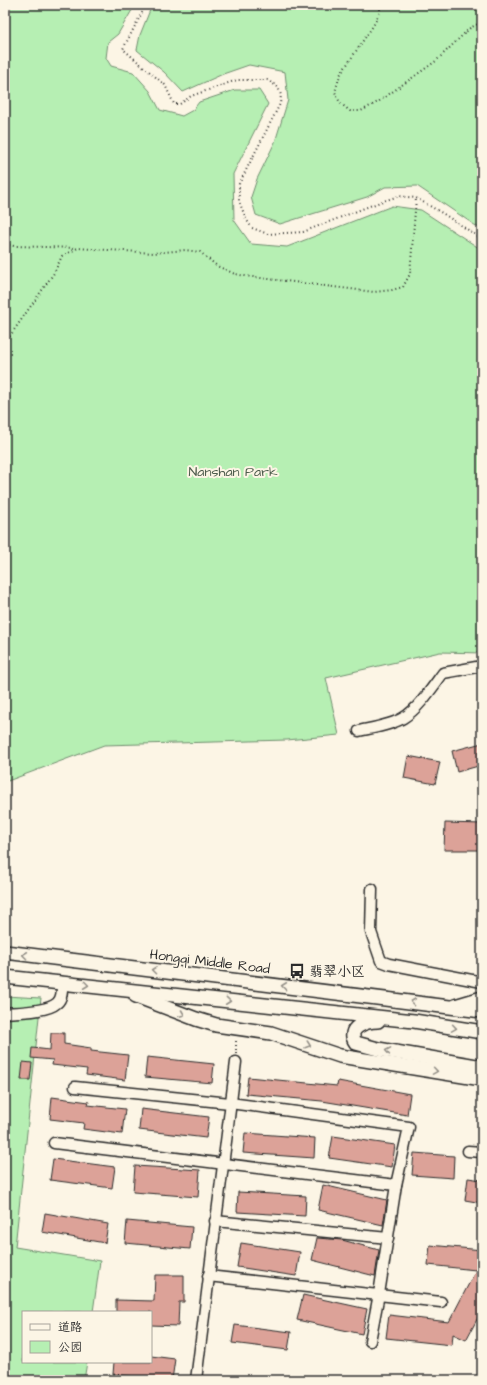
<svg xmlns="http://www.w3.org/2000/svg" width="487" height="1385" font-family="'Architects Daughter','LXGW WenKai TC',sans-serif">
<rect width="100%" height="100%" fill="#fcf5e5"/>
<filter id="ink" filterUnits="userSpaceOnUse"><feTurbulence type="fractalNoise" baseFrequency=".025" numOctaves="2"/><feDisplacementMap in="SourceGraphic" scale="8" xChannelSelector="R" yChannelSelector="G"/><feConvolveMatrix kernelMatrix="1 2 1 2 8 2 1 2 1" color-interpolation-filters="sRGB"/></filter>
<g filter="url(#ink)">
<g fill="#b6efb3" stroke="#708d6f">
<polygon points="5,5 135,5 118,34 108,42 106,58 111,66 133,72 150,91 160,110 182,116 193,110 199,102 235,90 259,90 268,104 233,174 234,220 251,244 287,247 392,206 421,210 482,250 482,653 440,652 326,678 339,735 287,740 104,745 5,782"/>
<polygon points="152,5 482,5 482,230 417,186 385,187 367,197 280,224 256,215 251,197 257,179 275,142 288,100 285,72 249,65 223,74 183,92 164,72 137,50 140,35"/>
<polygon points="5,996 41,998 15,1247 100,1261 93,1312 23,1312 23,1362 87,1362 84,1380 5,1380"/>
</g>
<g fill="#dca298" stroke="#2b2b2b">
<polygon points="482,743 482,765 457,772 452,751"/>
<polygon points="408,756 440,762 435,784 404,778"/>
<polygon points="445,823 482,824 482,850 444,850"/>
<polygon points="51,1033 64,1033 64,1044 91,1048 91,1051 128,1055 125,1080 86,1075 87,1069 52,1065 53,1060 31,1058 32,1048 50,1050"/>
<polygon points="147,1057 214,1064 212,1083 145,1077"/>
<polygon points="23,1062 32,1063 30,1080 21,1080"/>
<polygon points="248,1077 337,1086 338,1081 410,1094 407,1115 322,1101 246,1094"/>
<polygon points="52,1097 89,1102 88,1105 125,1109 122,1134 83,1129 84,1123 50,1119"/>
<polygon points="141,1109 209,1117 206,1138 139,1130"/>
<polygon points="245,1133 315,1138 314,1158 243,1153"/>
<polygon points="333,1136 395,1145 392,1167 329,1158"/>
<polygon points="414,1153 454,1156 453,1178 412,1175"/>
<polygon points="53,1159 115,1167 112,1188 50,1180"/>
<polygon points="135,1166 200,1170 198,1197 133,1192"/>
<polygon points="468,1178 482,1180 482,1203 465,1200"/>
<polygon points="323,1185 387,1200 383,1225 318,1210"/>
<polygon points="238,1192 306,1196 305,1216 237,1212"/>
<polygon points="45,1213 108,1224 105,1243 42,1232"/>
<polygon points="127,1221 192,1227 190,1249 125,1243"/>
<polygon points="317,1238 342,1240 379,1250 375,1276 312,1260"/>
<polygon points="241,1243 300,1252 296,1276 237,1267"/>
<polygon points="430,1245 482,1250 482,1310 466,1340 453,1334 452,1345 386,1338 389,1315 449,1322 476,1270 428,1265"/>
<polygon points="155,1275 184,1275 184,1302 179,1302 178,1326 151,1325 151,1312 116,1312 116,1300 154,1301"/>
<polygon points="303,1295 367,1309 362,1334 297,1320"/>
<polygon points="235,1325 291,1332 288,1350 232,1343"/>
<polygon points="151,1356 175,1359 172,1380 157,1380 113,1374 114,1362 151,1362"/>
</g>
<g fill="none" stroke-linecap="round" stroke-linejoin="round">
<defs>
<g id="minor">
<path d="M359,731C372,728 392,725 403,718C419,708 432,688 443,673L482,666"/>
<polyline points="372,889 371,932 381,961 389,964 482,982"/>
<path d="M5,1013C19,1012 47,1012 57,1003C63,998 62,989 62,982"/>
<polyline points="75,1087 230,1103 409,1127 396,1185 379,1294 370,1341"/>
<polyline points="54,1143 396,1185"/>
<polyline points="468,1151 482,1152"/>
<polyline points="215,1221 388,1238"/>
<polyline points="208,1276 441,1302"/>
<polyline points="196,1380 236,1062"/>
</g>
<g id="major">
<polyline points="5,952 482,1011"/>
<polyline points="5,977 414,1021 482,1032"/>
<polyline points="136,996 196,1019 216,1025 271,1033 340,1056 482,1079"/>
<polyline points="455,1006 482,998"/>
<path d="M378,1021C365,1021 345,1028 356,1043L378,1049L482,1067"/>
</g>
</defs>
<use href="#minor" stroke="#2b2b2b" stroke-width="13"/>
<use href="#major" stroke="#2b2b2b" stroke-width="16"/>
<g stroke="#2b2b2b" stroke-width="2" stroke-dasharray="1 3" stroke-linecap="butt">
<polyline points="146,5 123,49 165,85 174,104 180,104 191,96 237,80 267,80 278,87 281,95 280,104 239,184 239,201 246,219 252,228 268,234 303,232 380,202 399,196 416,198 442,213 482,239"/>
<polyline points="380,5 380,12 373,26 340,75 335,92 340,103 350,111 361,111 378,102 436,61 470,28 482,22"/>
<polyline points="5,244 14,246 77,248"/>
<polyline points="5,343 54,273 62,256 78,248 154,253 185,250 200,252 217,266 235,274 245,276 374,292 392,290 403,287 410,274 416,198"/>
<polyline points="236,1054 236,1038"/>
</g>
<use href="#minor" stroke="#fcf5e5" stroke-width="10"/>
<use href="#major" stroke="#fcf5e5" stroke-width="13"/>
</g>
<defs><path id="oneway-chevron" d="M-2-3.5L2.5 0L-2 3.5" fill="none" stroke-width="1.6" stroke-linecap="round" stroke-linejoin="round"/></defs>
<g stroke="#949088">
<use href="#oneway-chevron" transform="translate(25 955) rotate(-173)"/>
<use href="#oneway-chevron" transform="translate(154 970) rotate(-173)"/>
<use href="#oneway-chevron" transform="translate(86 985) rotate(7)"/>
<use href="#oneway-chevron" transform="translate(284 986) rotate(-173)"/>
<use href="#oneway-chevron" transform="translate(228 1001) rotate(6)"/>
<use href="#oneway-chevron" transform="translate(413 1002) rotate(-173)"/>
<use href="#oneway-chevron" transform="translate(182 1014) rotate(22)"/>
<use href="#oneway-chevron" transform="translate(454 1028) rotate(9)"/>
<use href="#oneway-chevron" transform="translate(308 1045) rotate(19)"/>
<use href="#oneway-chevron" transform="translate(388 1051) rotate(-170)"/>
<use href="#oneway-chevron" transform="translate(435 1071) rotate(9)"/>
</g>
</g>
<defs>
<symbol id="bus-bare" viewBox="-9 -9 18 18"><path d="M-5-6H5V4H4V6H2V4H-2V6H-4V4H-5ZM-3.5-4V0h7V-4ZM-3.5 1.2v1.5H-2V1.2ZM2 1.2v1.5H3.5V1.2Z" fill="#2b2b2b" stroke="#fcf5e5" stroke-width="2.5" paint-order="stroke"/></symbol>
</defs>
<g fill-rule="evenodd">
<use href="#bus-bare" x="286" y="960" width="22" height="22"/>
</g>
<g text-anchor="middle" stroke-width="4" stroke-linejoin="round" paint-order="stroke">
<g font-size="14" fill="#4e5c4d" stroke="#fcf5e5">
<text x="233" y="476">Nanshan Park</text>
</g>
<g font-size="14" fill="#2b2b2b" stroke="#fcf5e5">
<text transform="translate(210 961) rotate(7)" y="5">Hongqi Middle Road</text>
</g>
<g font-size="14" fill="#2b2b2b" stroke="#fcf5e5" text-anchor="start">
<text x="309" y="976">翡翠小区</text>
</g>
</g>
<rect width="487" height="1385" fill="none" stroke="#fcf5e5" stroke-width="20"/>
<rect x="10" y="10" width="467" height="1365" fill="none" stroke="#2b2b2b" stroke-width="1.5" filter="url(#ink)"/>
<rect x="22" y="1311" width="130" height="52" fill="#fcf5e5" stroke="#a8a49b"/>
<rect x="30" y="1324" width="20" height="6" fill="#fcf5e5" stroke="#a8a49b"/>
<text x="58" y="1331" font-size="12" fill="#2b2b2b">道路</text>
<rect x="30" y="1341" width="20" height="12" fill="#b6efb3" stroke="#a8a49b"/>
<text x="58" y="1351" font-size="12" fill="#2b2b2b">公园</text>
</svg>
